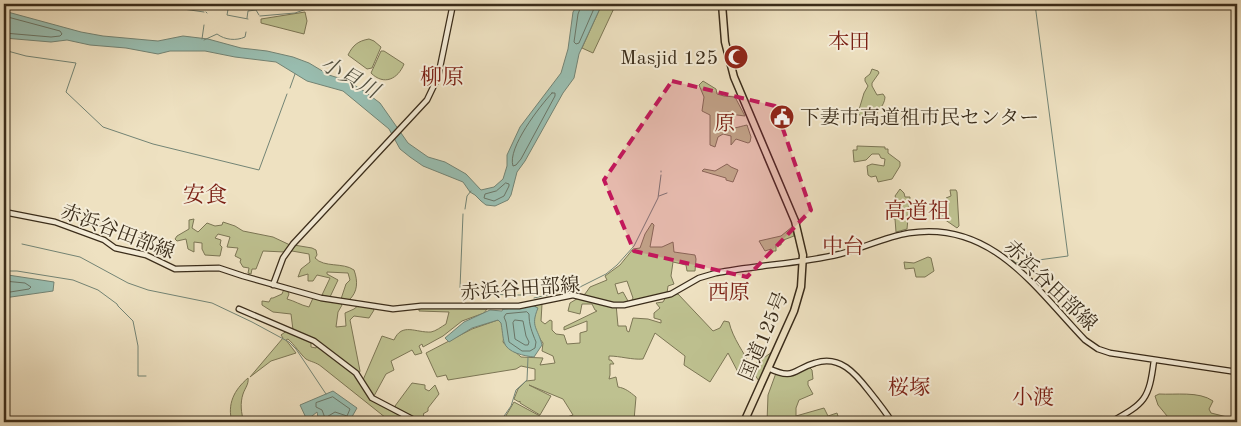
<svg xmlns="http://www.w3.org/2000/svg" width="1241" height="426" font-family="'Old Standard TT','Noto Serif JP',serif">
<rect width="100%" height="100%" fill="#eee1c1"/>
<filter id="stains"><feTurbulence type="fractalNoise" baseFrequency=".004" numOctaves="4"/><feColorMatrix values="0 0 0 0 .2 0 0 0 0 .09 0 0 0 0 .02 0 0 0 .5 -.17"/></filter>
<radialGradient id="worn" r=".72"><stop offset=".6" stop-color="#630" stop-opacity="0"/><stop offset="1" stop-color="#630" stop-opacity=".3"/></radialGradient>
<path fill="#bec190" stroke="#7c7655" d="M602,4H616L593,53L582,48Z
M305,12L307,21L304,34L261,23V19Z
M369,39L374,41L381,47L372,68L367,69L348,55C353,45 358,41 369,39Z
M381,51H384L404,64C398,79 384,86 371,73Z
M872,69L878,71L879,73L872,83V86L877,95L883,94L885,97C885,106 874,115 870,124L867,123L858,113L864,93L868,86L865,81V78L870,74Z
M703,81L716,89L717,94L724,96L735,97L745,116L737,115L728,112L724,114L721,125C731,131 737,127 747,125L751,137L750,142L748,143L736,139L731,145V136L723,134L718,137L715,147L710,145V115L702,111L704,97L699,85Z
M857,146L885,147V149H888V153L900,162V166L892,179L878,182L876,176L871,177L868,175L867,166L872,164L884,166L885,159L881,158L879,154H872L866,160L854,162L853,150H857Z
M727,164L731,167L738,170L733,182L726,180V178L702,171L704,169L715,171Z
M900,189L904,193L905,197H910L907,229L896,232L895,219L891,218L889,209L890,206L894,207L900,206L895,196Z
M950,190H956L957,192L959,226L957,228L941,217L946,198L951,196Z
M194,219L192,228L198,232L207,223L215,226L222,225L223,222L235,226L243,231L273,237L290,245L285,252L263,251L256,269H252L251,274L248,273L249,268L243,267L240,262L241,259L235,256L238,248L227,247L230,237L218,234L215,238L221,240L220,245L222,247L220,256L205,255L202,249V243L194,242V252L188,249L186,239L177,241L175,239L177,236L189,229V220Z
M652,223L654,225L650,247H662L673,242L674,252L695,255L696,259L695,271H687L686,265L673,262L671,276L674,284L668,286L667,293L631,302L633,298L627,281L615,284L618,294L623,292L628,301L625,304H616L618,326H626L627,331L629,332L633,318L648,319L661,323V320L654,318V313L660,308L656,303L663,302L666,297L678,294L713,331L720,328L724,321L729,322C733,339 744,352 751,367L772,352L759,381L750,368L739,374L728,353L710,382L684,365L685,356L655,333L643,359C632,360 620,356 609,356V360H611L614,364H610V375L609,379L616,377L618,387C625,388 630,392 636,397L634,420L630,422H565L564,418L573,415L563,399L529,385L551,396L540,415L520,403V401L519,402L514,399L518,389L526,381L535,380V369L521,366L516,369L448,380L446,375L437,377L426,353L472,329L498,320L502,322L504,336L503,342C508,349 515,351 521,357L543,358L540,365L555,363L553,356L542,351L543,343C534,331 531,322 537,308L534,305L542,304L541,321L545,324L550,320L552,321V330L556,334L564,335L567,344L580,343V333L587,331V321L564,330V327L597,311L595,310L592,304H582L580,314L568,311L570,303L585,294L590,287L607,280L605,276L620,265L633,249L640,248L645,234Z
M792,227L794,236L781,241V245H776V251H772L771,249L765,251L759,241L781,236Z
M294,245L312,248L316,250L317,255L315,258C324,268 343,262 354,270C358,281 358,292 349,300L341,299L346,284L350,280L348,273L327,272V274L338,280L330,297L322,295L330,278L317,275L313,281H308V274L298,277L301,269L310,262L309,254L292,251L289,253Z
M928,257L931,258L934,271L925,277H916L914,268L905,269L904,262L914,263Z
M284,289L287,290L289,294L287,299C295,301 300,305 309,307L313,298L340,303L342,305L338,312L336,327L346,326L345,313L354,309L359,305L373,308L374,310L369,318L354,316L350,320L360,371L359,374L293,330L291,314L273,312L262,305V301L269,302L271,298H273L282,294Z
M419,308L487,309L484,313L462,321L443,336L423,347L422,344L419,346L422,353L415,355L412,350L391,361L394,370L386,374L374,396L363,380L382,336L394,340C402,322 416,333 431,332C436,331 441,327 446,324L449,312L419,311Z
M288,330L311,342V347L316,348L317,345L354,373L373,401L402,414L414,422H391L322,367C316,362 311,362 306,359C301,355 294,344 288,339L286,340L296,353L271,361L250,377L283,338L281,335Z
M809,367L812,370L813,379L808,381V385L813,394L799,400L796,408V416L824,408L828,416L837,413L840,422H767L768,395L776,373L790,375Z
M248,378C249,384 245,388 243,394C240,403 241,413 244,422H232C227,404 234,390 248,378Z
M412,383L425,385V389L429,391L435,385L439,394L428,408V411L423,414L424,415L420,420L396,408L395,406Z
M1159,394C1175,395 1199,391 1213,401L1209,409L1211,413L1231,418L1237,422H1172L1158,405L1155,396Z
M514,402L540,416L536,422H510L504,419Z"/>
<path fill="#99beb1" stroke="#738475" d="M578,4H602L579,54L574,78L563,93L525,161L517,172L511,195L508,200L495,206L486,205L481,201L475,195L470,192L463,182L423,166L410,157L400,149L389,129L343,91L307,81L276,62L235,57L205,51H170L158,54L126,48L90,45L67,40L51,42L4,38V11L81,32L103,36L158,41L183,36L208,39L241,48L267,51L293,57L309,63L329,75L345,80L364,91L380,103L408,143L428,157L445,162L466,174L481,190L494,187L503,179L507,166V155L520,127L561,73L568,49L573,12Z
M8,275L54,282L53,291L4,298V276Z
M534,306L538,308C530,327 538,328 542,345L534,357C525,356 507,353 504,342C503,339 502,328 501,323L498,320L472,328L449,342L445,338L464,322L490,310L502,311L503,309Z
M333,391L357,408L349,422H343L336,417L328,422H319L317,412L307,420L300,405Z"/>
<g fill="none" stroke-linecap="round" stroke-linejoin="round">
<path stroke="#6a7566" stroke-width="1" d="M582,4L578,14L574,42L576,44L579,43L596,4
M4,16L60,31L62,34L60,36L51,37L4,33
M552,93H555V96L521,159L516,165L513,166C507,148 540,106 552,93Z
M506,183L509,184V186L504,196L494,201L484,198L485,194L496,191Z
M4,281L25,283L31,287L29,289L4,293
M527,312L529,314C529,325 532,332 536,342L535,348L530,351H522L509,342L506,322L504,317L506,314Z
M515,320L523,321L526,336L529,342L528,345H525L515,339L513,323Z
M333,397L350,409L347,416L335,412L325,418L322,410L316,407V403Z"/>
<path stroke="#738475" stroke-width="1" d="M184,4L183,9L204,12
M229,4L227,15L248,19
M206,12L207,13
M260,16L295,13L321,4
M247,18L248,11L256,10L259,15
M202,39L204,25
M204,40L217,34C225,40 236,41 245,37L246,32
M4,50L26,56L76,63L66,92L103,127L153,144L259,170L287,94
M290,88L295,74
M661,171V172
M659,196L667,193
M465,209L467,196L471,191
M463,214L460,288L485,294L513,295
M22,244L80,257L128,283L148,290L212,303L252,322L289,342L296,349L326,394
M1010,258L1016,263L1068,256L1035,4
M4,271H17L73,280L98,290L117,304L118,306L133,321L138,346V376H146
M516,295H533
M534,298L578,288L606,274L617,265L634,246L658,198L661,175
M500,422L511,406L516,390L527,380L528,357"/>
<defs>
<path id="secondary" d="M4,212L55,222L104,240L115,248L146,255L175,269L219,268L243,276L321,298L393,309L421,306H519L573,295L613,305H624L671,294L699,278L716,273C756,265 799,264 840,254C863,248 885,237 909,233C992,220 1035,288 1085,340L1098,349L1110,353L1237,372
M273,285L283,258L293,244L427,100L438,77L453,4
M239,309L314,341L356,373L372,398L418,422
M768,368C795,381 793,369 815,363C840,355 855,373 869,391C877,401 885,411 892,422
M1111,422C1145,403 1149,400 1154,360"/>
<path id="highway" d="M722,4L725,42L734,77L795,221L803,255L801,287L794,311L744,422"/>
</defs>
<use href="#secondary" stroke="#3a2c1a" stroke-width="7"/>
<use href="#highway" stroke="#3a2c1a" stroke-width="9"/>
<use href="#secondary" stroke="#f4ecd7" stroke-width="4.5"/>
<use href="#highway" stroke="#eee1c1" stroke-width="6"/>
</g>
<path fill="#c2185b" fill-opacity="0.2" stroke="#c2185b" stroke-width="4" stroke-dasharray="10 6" stroke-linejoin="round" d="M672,81L775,106L811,210L747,277L634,251L604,180Z"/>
<defs>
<symbol id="mosque-disc" viewBox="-11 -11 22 22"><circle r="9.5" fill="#8f2418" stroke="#f4ecd7"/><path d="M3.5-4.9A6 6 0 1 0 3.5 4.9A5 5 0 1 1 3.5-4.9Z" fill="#fff"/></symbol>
<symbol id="civic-disc" viewBox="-11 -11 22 22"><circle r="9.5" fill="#8f2418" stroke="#f4ecd7"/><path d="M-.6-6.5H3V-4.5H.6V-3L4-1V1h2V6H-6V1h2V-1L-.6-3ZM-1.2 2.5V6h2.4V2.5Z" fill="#fff"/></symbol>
</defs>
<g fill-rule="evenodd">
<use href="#mosque-disc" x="722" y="43" width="28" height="28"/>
<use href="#civic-disc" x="768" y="103" width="28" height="28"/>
</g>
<g text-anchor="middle" stroke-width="4" stroke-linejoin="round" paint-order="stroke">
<g font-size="20" fill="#3a2c1a" stroke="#f4ecd7" text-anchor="end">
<text x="718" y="64">Masjid 125</text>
<text x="800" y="124" text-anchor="start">下妻市高道祖市民センター</text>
</g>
<g font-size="20" fill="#3a2c1a" stroke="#f4ecd7">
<text transform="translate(118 231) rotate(21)" y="7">赤浜谷田部線</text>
<text transform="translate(1051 285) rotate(44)" y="7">赤浜谷田部線</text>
<text transform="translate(520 288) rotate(-4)" y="7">赤浜谷田部線</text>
<text transform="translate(763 336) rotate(-67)" y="7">国道125号</text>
</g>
<g font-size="21" fill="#7a1f14" stroke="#f4ecd7">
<text x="849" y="48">本田</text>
<text x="725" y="130">原</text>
<text x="843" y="253">中台</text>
<text x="729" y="299">西原</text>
<text x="909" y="394">桜塚</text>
<text x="1033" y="404">小渡</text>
</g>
<g font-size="21" font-style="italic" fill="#525040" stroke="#f4ecd7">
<text transform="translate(350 77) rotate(29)" y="7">小貝川</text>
</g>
<g font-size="22" fill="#7a1f14" stroke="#f4ecd7">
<text x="442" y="84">柳原</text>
<text x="205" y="202">安食</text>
<text x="917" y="218">高道祖</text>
</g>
</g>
<rect width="1241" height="426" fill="none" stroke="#eee1c1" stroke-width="20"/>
<rect x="5" y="5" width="1231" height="416" fill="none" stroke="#3a2c1a" stroke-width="2.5"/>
<rect x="10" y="10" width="1221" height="406" fill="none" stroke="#3a2c1a"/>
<rect width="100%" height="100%" filter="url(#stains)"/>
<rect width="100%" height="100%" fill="url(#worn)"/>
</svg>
